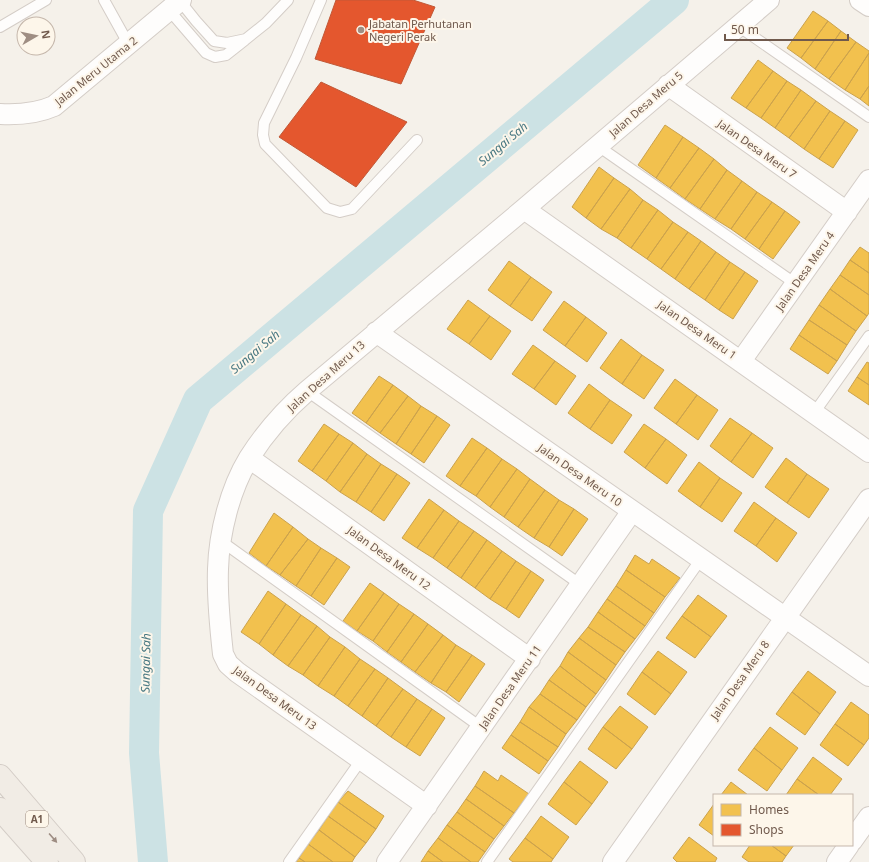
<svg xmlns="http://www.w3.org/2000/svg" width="869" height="862" font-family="'Noto Sans',sans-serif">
<rect width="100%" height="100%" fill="#f5f1ea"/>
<path fill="#f2c14e" stroke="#cba24d" d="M813,11L828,21L801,58L787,48Z
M828,21L841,31L815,69L801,58Z
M841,31L856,42L829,79L815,69Z
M856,42L869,51V53L845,90L829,79Z
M869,53V86L860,99L845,90Z
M758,60L773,71L746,108L731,98Z
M773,71L787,81L761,118L746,108Z
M787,81L801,90L775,128L761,118Z
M869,86V106L860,99Z
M801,90L816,101L789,138L775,128Z
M816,101L830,111L804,149L789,138Z
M830,111L845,121L819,159L804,149Z
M845,121L858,130L833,168L819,159Z
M665,125L683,137L656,178L638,165Z
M683,137L699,148L670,188L656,178Z
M699,148L714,159L685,199L670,188Z
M714,159L727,170L700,209L685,199Z
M599,167L614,178L586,218L572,207Z
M727,170L742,181L715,219L700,209Z
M614,178L630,189L601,229L586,218Z
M742,181L757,192L731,229L715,219Z
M630,189L643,200L617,238L601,229Z
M757,192L772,202L745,239L731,229Z
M643,200L658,210L631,248L617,238Z
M772,202L785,211L759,249L745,239Z
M658,210L673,222L647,259L631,248Z
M785,211L800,222L773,259L759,249Z
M673,222L688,232L661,269L647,259Z
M688,232L701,241L675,279L661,269Z
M701,241L716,252L689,289L675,279Z
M860,247L869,253V273L850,260Z
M716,252L730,262L705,300L689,289Z
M850,260L869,273V295L840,275Z
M509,261L531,277L510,306L488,290Z
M730,262L745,272L719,310L705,300Z
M745,272L758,281L733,319L719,310Z
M840,275L869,295V313L867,316L830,289Z
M531,277L552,292L532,321L510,306Z
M830,289L867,316L856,331L819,305Z
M468,300L490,316L469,344L447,329Z
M564,301L586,317L565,346L543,330Z
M819,305L856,331L847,345L809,320Z
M490,316L511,331L491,360L469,344Z
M586,317L607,333L587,362L565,346Z
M809,320L847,345L837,361L799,335Z
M799,335L837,361L828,374L790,349Z
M621,339L642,355L622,384L600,368Z
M533,345L555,361L534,389L512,374Z
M642,355L664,370L644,399L622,384Z
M555,361L576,376L556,405L534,389Z
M867,362L869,363V385L857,377Z
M379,376L393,385L366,423L352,413Z
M857,377L869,385V405L848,391Z
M675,379L697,395L676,424L654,408Z
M589,384L610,400L590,429L568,413Z
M393,385L408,396L380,433L366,423Z
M697,395L718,410L698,440L676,424Z
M408,396L421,406L396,444L380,433Z
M610,400L632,415L612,444L590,429Z
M421,406L437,416L411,454L396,444Z
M437,416L450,425L424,463L411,454Z
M730,418L752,433L731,462L710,446Z
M324,424L339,434L312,471L298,461Z
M644,424L666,439L645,468L624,452Z
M752,433L773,448L753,478L731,462Z
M339,434L353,443L326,481L312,471Z
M472,438L487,448L460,486L446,476Z
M666,439L687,455L667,484L645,468Z
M353,443L367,454L340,492L326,481Z
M487,448L502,459L476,496L460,486Z
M367,454L381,464L356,502L340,492Z
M786,458L807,474L787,503L765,487Z
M502,459L517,469L490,507L476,496Z
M699,462L720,478L700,507L678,491Z
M381,464L397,474L371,512L356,502Z
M517,469L530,479L504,517L490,507Z
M397,474L410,483L384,521L371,512Z
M807,474L829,489L809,518L787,503Z
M720,478L742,493L722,522L700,507Z
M530,479L545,490L518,527L504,517Z
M545,490L559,500L534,538L518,527Z
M429,499L444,510L417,548L402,538Z
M559,500L574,509L549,547L534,538Z
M754,502L776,518L756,546L734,531Z
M574,509L588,519L562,556L549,547Z
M444,510L459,521L433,558L417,548Z
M274,513L293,527L266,566L249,553Z
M776,518L797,533L777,562L756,546Z
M459,521L474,531L447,568L433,558Z
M293,527L308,539L280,575L266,566Z
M474,531L487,540L461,578L447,568Z
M308,539L321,548L296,586L280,575Z
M487,540L502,551L475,588L461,578Z
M321,548L337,558L311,596L296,586Z
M502,551L516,561L490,599L475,588Z
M635,555L649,564L652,559L680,578L665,597L626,570Z
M337,558L350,567L324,605L311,596Z
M516,561L531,571L506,609L490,599Z
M626,570L665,597L654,613L616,586Z
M531,571L544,580L519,618L506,609Z
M370,583L384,593L357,631L343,621Z
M616,586L654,613L645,626L607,599Z
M268,591L286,604L259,644L241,632Z
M384,593L399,604L373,641L357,631Z
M698,595L727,616L711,637L682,616Z
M607,599L645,626L635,639L598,612Z
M286,604L301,615L273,655L259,644Z
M399,604L414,614L387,652L373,641Z
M598,612L635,639L625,652L588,627Z
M414,614L428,624L401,662L387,652Z
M301,615L317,626L288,666L273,655Z
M682,616L711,637L695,658L666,638Z
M428,624L443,635L415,672L401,662Z
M317,626L330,637L303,675L288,666Z
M588,627L625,652L616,665L579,638Z
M443,635L456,645L431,683L415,672Z
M330,637L345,647L318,686L303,675Z
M579,638L616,665L606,680L568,652Z
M456,645L472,655L446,692L431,683Z
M345,647L360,659L334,696L318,686Z
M658,651L687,672L671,694L642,672Z
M568,652L606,680L596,694L560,666Z
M472,655L485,664L459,702L446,692Z
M360,659L375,669L348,706L334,696Z
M560,666L596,694L586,707L549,680Z
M375,669L388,678L362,716L348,706Z
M808,671L836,692L820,714L792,692Z
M642,672L671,694L655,715L627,694Z
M388,678L403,689L376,726L362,716Z
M549,680L586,707L577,720L540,694Z
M403,689L417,699L391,737L376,726Z
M792,692L820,714L805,735L776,714Z
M540,694L577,720L566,734L529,707Z
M417,699L432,709L406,747L391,737Z
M851,702L869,715V738L864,745L835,724Z
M620,706L648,727L632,749L603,727Z
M529,707L566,734L558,747L520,722Z
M432,709L445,718L420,756L406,747Z
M520,722L558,747L548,761L511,735Z
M835,724L864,745L848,766L820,745Z
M603,727L632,749L616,769L588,749Z
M770,727L798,748L782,770L754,748Z
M511,735L548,761L539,774L502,748Z
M754,748L782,770L767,791L738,770Z
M813,757L842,779L830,795H819L797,779Z
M580,761L608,782L592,804L564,782Z
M484,771L498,781L501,775L529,794L514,813L475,786Z
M797,779L819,795H786Z
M564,782L592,804L576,825L548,804Z
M731,782L748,795H721Z
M475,786L514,813L504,826L466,799Z
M348,791L384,816L376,829L338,802Z
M466,799L504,826L494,839L457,812Z
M338,802L376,829L366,843L328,816Z
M714,804V836L699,825Z
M457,812L494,839L485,852L447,825Z
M328,816L366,843L355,857L319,830Z
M541,816L569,837L553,859L525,838Z
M447,825L485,852L478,862H471L438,838Z
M319,830L355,857L352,862H333L308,844Z
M689,837L717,858L715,862H677L673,858Z
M438,838L471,862H443L428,851Z
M525,838L553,859L551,862H513L509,859Z
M308,844L333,862H305L299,858Z
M750,845H771L786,856L782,862H749L742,857Z
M771,845H794L786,856Z
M428,851L443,862H421Z
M299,858L305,862H296Z"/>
<path fill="#e4572e" stroke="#c15837" d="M336,0H413L435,7L401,84L315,59Z
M321,82L407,122L356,187L279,137Z"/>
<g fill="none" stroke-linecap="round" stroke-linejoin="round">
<path stroke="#cce2e4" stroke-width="30" d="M153,862L144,753L148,511L198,400L674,0"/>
<defs>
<path id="service" d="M104,0L129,45
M321,0L296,58L264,123L263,135L265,144L327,208L340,212L352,209L417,140
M180,1L196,21L214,41L227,43L246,39L266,23L288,0
M169,10L206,53L215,57L226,55L245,40
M738,26L869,117
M0,27L46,0
M598,146L796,284
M307,391L581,585
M814,413L869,336
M221,541L482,728
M289,862L361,760
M487,862L701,559"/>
<path id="minor" d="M860,0L869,6
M668,85L847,212
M0,114C19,115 36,114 54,106L181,0
M524,209L869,452
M376,332L869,676
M741,361L869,180
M249,458L530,659
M427,806L237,672L228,664L223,654C220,627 217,595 218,569C219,533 230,489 249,458C265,433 285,410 307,391L524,209L769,0
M852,841L869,817
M387,862L632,511
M613,862L869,499
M837,862L849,845"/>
<path id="primary" d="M0,776L74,862
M0,809L47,862"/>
</defs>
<use href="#service" stroke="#d4cdc7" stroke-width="12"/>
<use href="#minor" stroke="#d4cdc7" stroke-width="22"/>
<use href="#primary" stroke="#d3ccc6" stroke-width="24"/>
<use href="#service" stroke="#fefdfc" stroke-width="10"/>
<use href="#minor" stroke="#fefdfc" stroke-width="20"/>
<use href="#primary" stroke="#f1ece5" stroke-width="22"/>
</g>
<defs><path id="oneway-solid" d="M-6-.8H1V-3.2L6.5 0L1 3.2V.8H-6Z"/></defs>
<use fill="#9d8c82" href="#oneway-solid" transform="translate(53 838) rotate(49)"/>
<circle fill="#9f8e83" stroke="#fdf6ea" stroke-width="1.5" cx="361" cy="30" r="4"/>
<g text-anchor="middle" stroke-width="4" stroke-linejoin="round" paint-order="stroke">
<rect fill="#fdf6ea" stroke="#9a887b" stroke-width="1" x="26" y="811" width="22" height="16" rx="3"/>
<g font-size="10" font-weight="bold" fill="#70594c">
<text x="37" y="823">A1</text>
</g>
<g font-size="11" fill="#70594c" stroke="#fdf6ea" text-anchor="start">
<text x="369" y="28">Jabatan Perhutanan<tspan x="369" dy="13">Negeri Perak</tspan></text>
</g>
<g font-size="11" fill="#70594c" stroke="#fdf6ea">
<text transform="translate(96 71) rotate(-39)" y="4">Jalan Meru Utama 2</text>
<text transform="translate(646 104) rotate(-41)" y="4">Jalan Desa Meru 5</text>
<text transform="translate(757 149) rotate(35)" y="4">Jalan Desa Meru 7</text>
<text transform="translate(805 271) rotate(-55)" y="4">Jalan Desa Meru 4</text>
<text transform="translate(697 330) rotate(35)" y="4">Jalan Desa Meru 1</text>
<text transform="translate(326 376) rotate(-42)" y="4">Jalan Desa Meru 13</text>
<text transform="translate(580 475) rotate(35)" y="4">Jalan Desa Meru 10</text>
<text transform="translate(389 558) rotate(36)" y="4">Jalan Desa Meru 12</text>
<text transform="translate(740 680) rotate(-55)" y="4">Jalan Desa Meru 8</text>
<text transform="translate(510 687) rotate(-55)" y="4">Jalan Desa Meru 11</text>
<text transform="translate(275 698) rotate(36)" y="4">Jalan Desa Meru 13</text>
</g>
<g font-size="12" font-style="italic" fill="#487882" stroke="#fdf6ea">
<text transform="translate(503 144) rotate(-40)" y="4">Sungai Sah</text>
<text transform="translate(255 352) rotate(-40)" y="4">Sungai Sah</text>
<text transform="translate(146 663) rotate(-89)" y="4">Sungai Sah</text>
</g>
</g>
<rect x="713" y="794" width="140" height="52" fill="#fdf6ea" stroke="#c5b7ab"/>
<rect x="721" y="804" width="20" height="12" fill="#f2c14e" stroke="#c5b7ab"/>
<text x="749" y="814" font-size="12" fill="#70594c">Homes</text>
<rect x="721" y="824" width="20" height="12" fill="#e4572e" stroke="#c5b7ab"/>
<text x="749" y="834" font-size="12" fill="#70594c">Shops</text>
<g transform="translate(36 36) rotate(81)"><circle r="19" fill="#fdf6ea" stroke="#c5b7ab"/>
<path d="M0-3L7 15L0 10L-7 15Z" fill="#9f8e83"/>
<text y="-6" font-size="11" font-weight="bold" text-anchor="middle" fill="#70594c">N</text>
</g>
<path d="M725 34v6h123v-6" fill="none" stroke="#70594c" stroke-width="2"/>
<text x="731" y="34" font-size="12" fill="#70594c" stroke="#fdf6ea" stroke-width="3" paint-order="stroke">50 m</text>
</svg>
